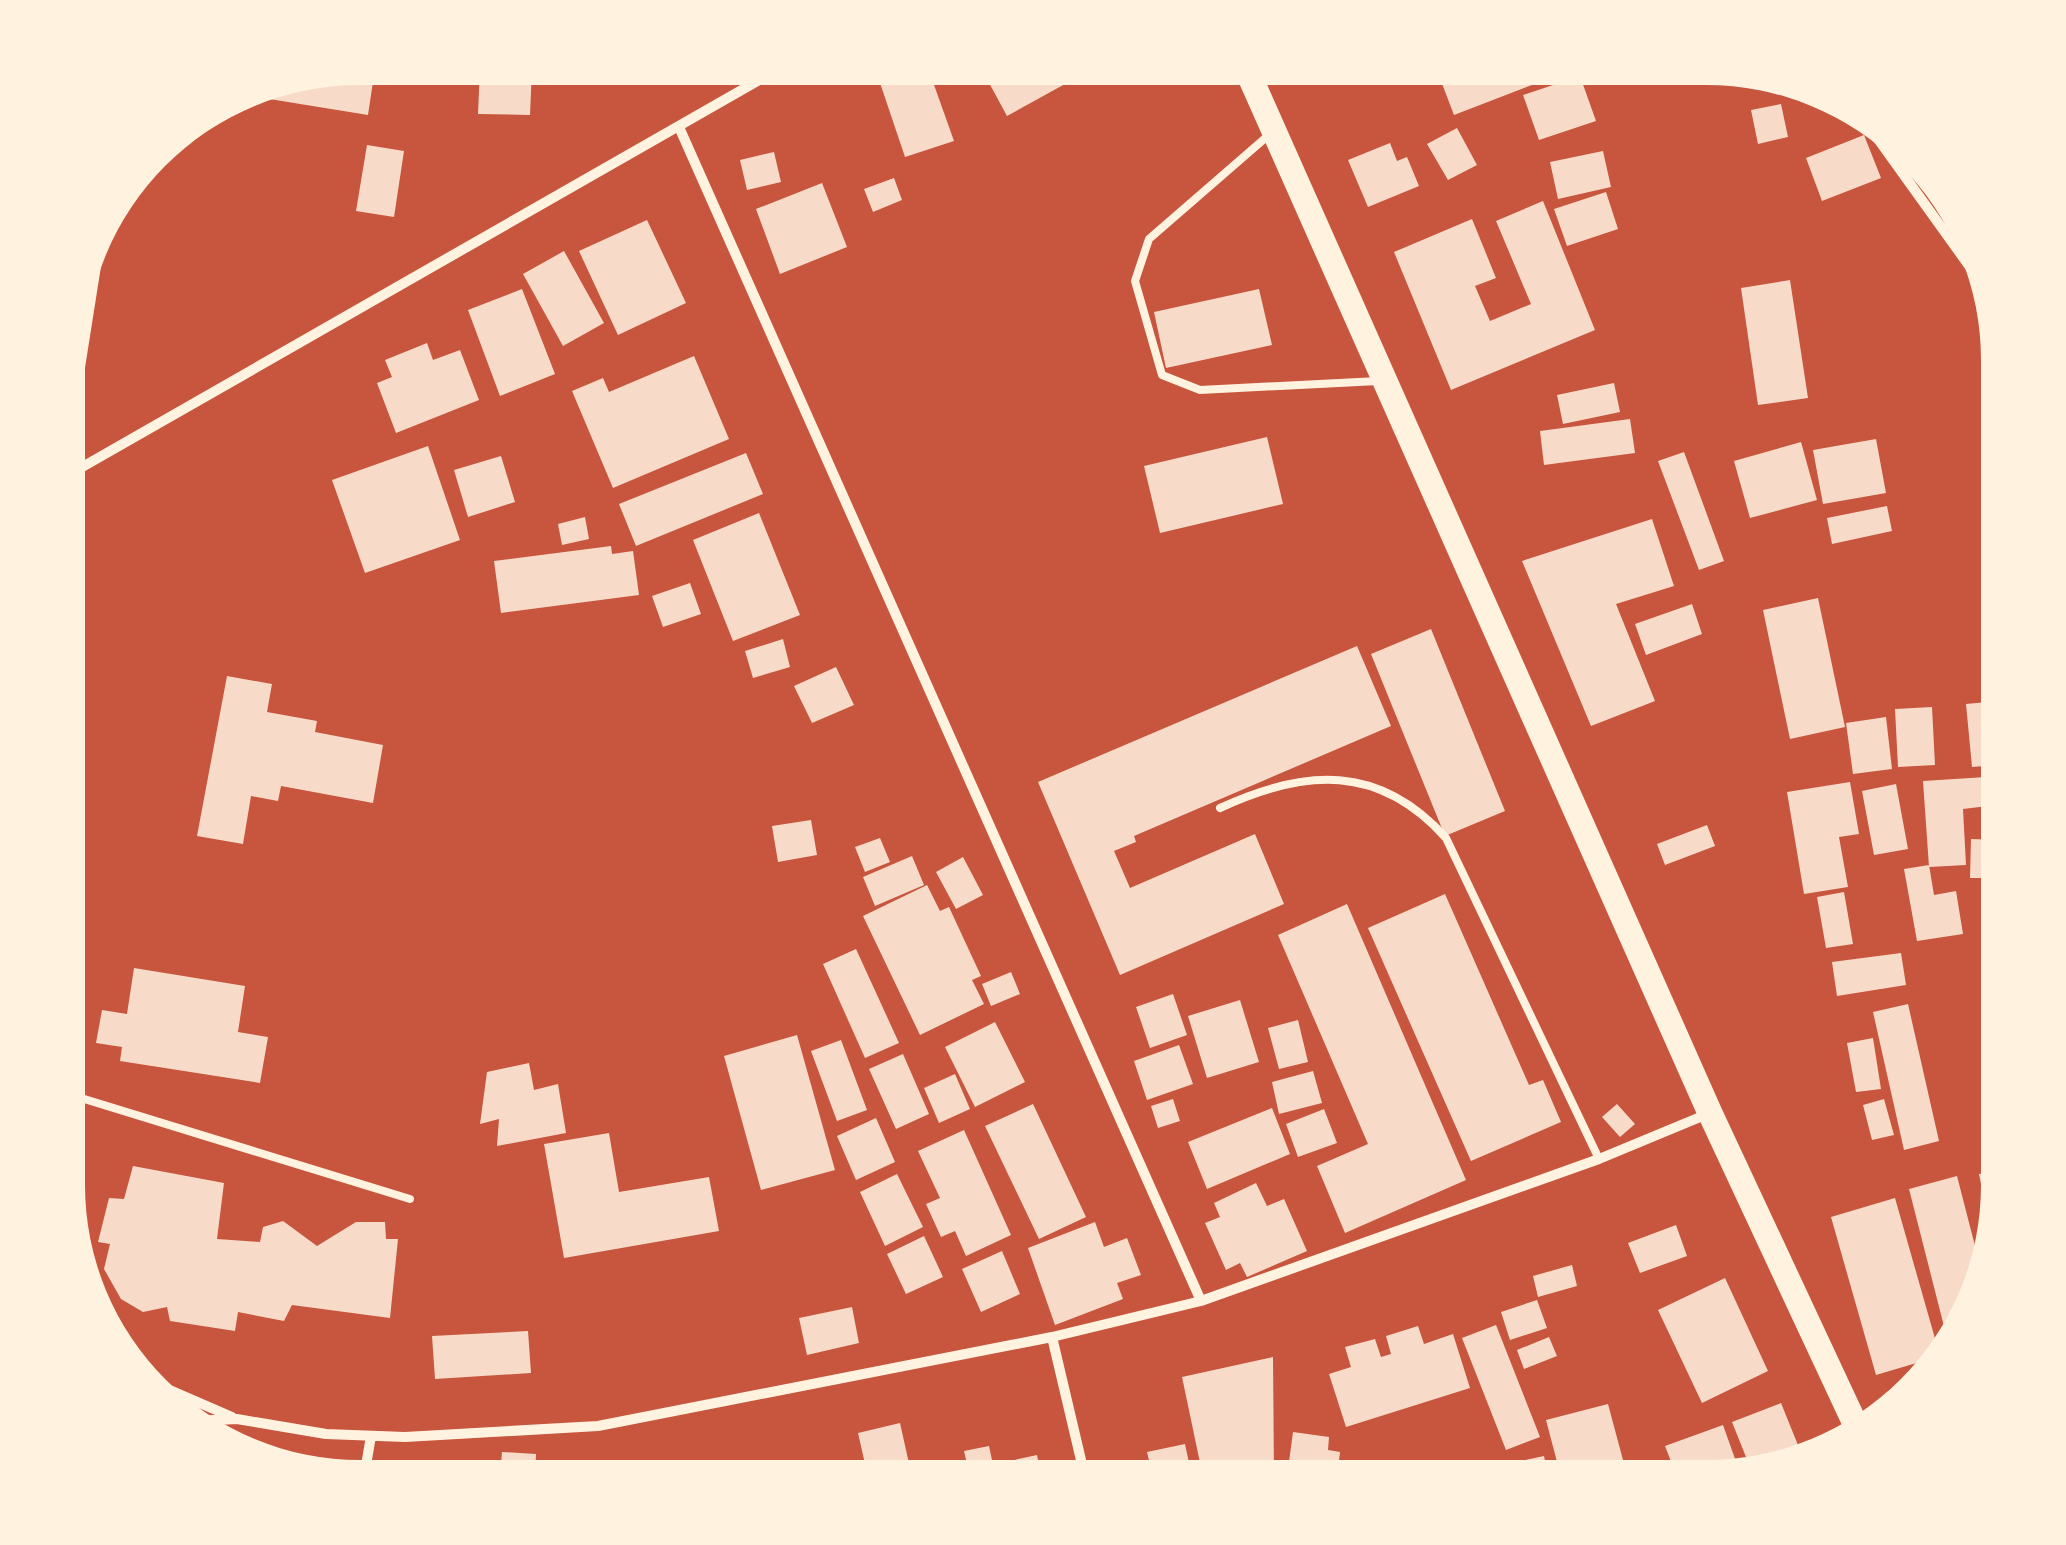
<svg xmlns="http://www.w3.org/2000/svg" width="2066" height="1545" font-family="Signika,sans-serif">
<rect width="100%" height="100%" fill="#c8553d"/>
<path fill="#f7dbc8" d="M360,68H375L368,115L245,95L265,83Z
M480,68H532L530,115L478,114Z
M875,68H928L954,141L905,157Z
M981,68H1094L1007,116Z
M1436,68H1561L1563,73L1454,115Z
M1580,76L1596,121L1539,140L1523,95Z
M1781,104L1788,137L1758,144L1751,110Z
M1457,128L1477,165L1448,180L1427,144Z
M1864,135L1881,178L1822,201L1806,158Z
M1390,143L1397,161L1407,157L1419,186L1368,207L1348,160Z
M367,145L404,151L394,217L356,211Z
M1603,151L1611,187L1558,199L1550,162Z
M774,152L781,182L747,190L740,160Z
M894,178L902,200L873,212L864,189Z
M822,183L847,247L780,274L756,209Z
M1606,192L1618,229L1567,246L1554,209Z
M1543,201L1595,330L1451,390L1394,252L1472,219L1496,278L1475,286L1490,321L1531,304L1496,221Z
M647,220L686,303L618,335L579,251Z
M564,251L604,323L563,346L523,274Z
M1790,280L1808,398L1758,405L1741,288Z
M522,289L555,374L500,396L468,310Z
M1259,289L1272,345L1166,368L1154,312Z
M427,343L433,360L460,350L479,400L396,433L377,383L392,377L385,360Z
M694,356L729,439L613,488L572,391L603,378L609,392Z
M1614,383L1620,412L1563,424L1557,395Z
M1630,419L1635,453L1544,465L1540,431Z
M1267,437L1283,504L1160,533L1144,466Z
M1876,439L1886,493L1823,504L1813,450Z
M1801,442L1817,500L1750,518L1734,461Z
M428,446L460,540L365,573L332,480Z
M1684,452L1724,561L1699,570L1658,461Z
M746,453L763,494L636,546L619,504Z
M501,456L515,502L468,517L454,470Z
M1887,506L1892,531L1832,544L1827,518Z
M759,513L800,615L733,641L693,540Z
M585,517L589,539L562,545L558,524Z
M1652,519L1674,586L1616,604L1655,701L1591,726L1522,561Z
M611,546L612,554L633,551L639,595L501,613L494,561Z
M690,583L701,614L663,627L652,596Z
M1818,598L1845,727L1790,739L1763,610Z
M1692,604L1702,634L1646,655L1635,624Z
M1431,629L1505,811L1445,836L1371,654Z
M783,639L790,667L753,678L745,651Z
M1357,646L1391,726L1134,836L1136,842L1114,851L1130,888L1255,834L1284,904L1120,975L1038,782Z
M836,667L854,705L812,723L794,686Z
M227,676L272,684L267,712L317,721L315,732L383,745L373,803L281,786L278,801L251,796L243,844L197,836Z
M1998,701V765L1972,767L1966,704Z
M1932,707L1935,765L1898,767L1895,709Z
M1886,717L1892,769L1853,774L1846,723Z
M1986,777L1988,806L1963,809L1966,865L1929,867L1923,781Z
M1850,782L1859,834L1839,837L1848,887L1804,894L1787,792Z
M1896,784L1908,849L1874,855L1862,791Z
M811,820L817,855L778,862L772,826Z
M1707,825L1715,846L1665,865L1657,844Z
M880,838L890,862L865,872L855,847Z
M1971,839L1998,840V878H1970Z
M912,856L924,885L875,906L863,877Z
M963,857L983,895L956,909L936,872Z
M1929,865L1934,895L1956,891L1963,934L1917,941L1904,869Z
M927,885L940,911L949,907L981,976L972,980L984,1004L920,1035L863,916Z
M1844,892L1853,944L1826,948L1817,897Z
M1445,894L1529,1085L1543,1080L1561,1122L1471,1161L1368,928Z
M1347,904L1466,1180L1345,1233L1317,1166L1368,1144L1278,935Z
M856,949L899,1043L865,1058L823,964Z
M1901,953L1906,985L1837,996L1832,962Z
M1998,967V1007H1984L1983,968Z
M134,968L245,986L238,1032L268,1037L260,1083L120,1061L122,1047L96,1043L102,1010L127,1014Z
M1011,972L1020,994L991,1006L982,984Z
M1173,994L1187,1035L1150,1048L1136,1007Z
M1240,1000L1259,1062L1207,1078L1188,1016Z
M1908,1004L1939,1141L1904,1150L1873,1012Z
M1298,1020L1308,1062L1279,1069L1268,1028Z
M995,1022L1025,1082L975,1107L945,1047Z
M1998,1023V1101H1996L1981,1027Z
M797,1035L835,1170L761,1190L724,1056Z
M1873,1038L1881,1089L1856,1092L1847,1043Z
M841,1040L867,1110L837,1121L811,1051Z
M1179,1045L1193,1084L1147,1100L1134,1061Z
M903,1054L929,1114L896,1129L869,1069Z
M529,1063L534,1090L558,1084L566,1133L497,1146L499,1119L480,1124L487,1072Z
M1313,1071L1322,1103L1279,1114L1272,1082Z
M955,1074L970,1109L939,1123L924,1088Z
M1173,1099L1180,1121L1158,1128L1151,1106Z
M1884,1099L1894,1135L1872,1140L1863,1105Z
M1033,1104L1086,1217L1039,1239L985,1126Z
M1617,1104L1635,1124L1620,1137L1602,1117Z
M1272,1108L1290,1154L1207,1189L1188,1142Z
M1324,1109L1337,1143L1298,1157L1286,1124Z
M876,1118L895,1162L856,1180L837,1136Z
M964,1130L1011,1235L966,1256L955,1231L941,1237L926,1204L940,1198L918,1151Z
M609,1133L619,1192L709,1177L719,1231L564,1258L544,1144Z
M133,1166L224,1183L217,1239L260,1242L263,1227L283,1221L317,1246L356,1222H385L386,1239H398L390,1318L292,1305L284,1321L238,1312L235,1331L170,1321L167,1307L143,1312L121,1299L104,1269L110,1244L98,1242L109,1198L124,1199Z
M1998,1171L1997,1207L1986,1209L1979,1174Z
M897,1174L923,1227L885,1246L860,1192Z
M1957,1176L1982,1273L1976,1296L1948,1342L1909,1189Z
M1256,1183L1267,1206L1284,1199L1307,1251L1247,1277L1240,1263L1226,1270L1205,1223L1220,1217L1214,1203Z
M1895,1198L1940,1356L1876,1375L1831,1217Z
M1095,1222L1104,1247L1127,1238L1141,1275L1117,1283L1123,1299L1055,1325L1028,1248Z
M1676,1225L1687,1256L1640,1273L1628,1243Z
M924,1236L943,1277L906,1294L887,1254Z
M1002,1251L1020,1294L981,1312L962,1269Z
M1572,1265L1577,1286L1538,1297L1533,1276Z
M1725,1278L1768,1371L1702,1403L1658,1310Z
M1537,1300L1547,1328L1510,1340L1501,1312Z
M852,1307L859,1343L807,1355L799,1318Z
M1496,1325L1540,1437L1506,1450L1462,1338Z
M1418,1326L1424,1344L1453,1334L1470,1388L1346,1427L1329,1374L1351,1367L1345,1347L1375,1339L1381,1357L1391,1354L1386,1336Z
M528,1331L531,1373L435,1379L432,1336Z
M1549,1337L1557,1356L1524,1369L1517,1350Z
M1273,1357L1274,1477H1203L1182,1377Z
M1781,1403L1802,1455L1750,1467L1732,1422Z
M1608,1404L1623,1460L1561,1477L1546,1420Z
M900,1423L912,1477H868L858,1433Z
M1723,1425L1739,1470L1706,1478L1677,1477L1665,1446Z
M1293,1432L1329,1437L1328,1450L1340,1452L1337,1477H1287Z
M1185,1444L1192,1477H1153L1147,1452Z
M989,1446L995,1474L970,1477L964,1451Z
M502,1452L536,1454L535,1477H500Z
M1037,1455L1039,1465L1064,1460L1067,1477H1008L1005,1462Z
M1544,1456L1548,1477H1518L1515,1462Z
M1493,1464L1496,1477H1468L1466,1472Z"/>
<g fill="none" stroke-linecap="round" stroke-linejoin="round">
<path stroke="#fff3e0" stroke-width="8" d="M1270,134L1149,239L1135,281L1162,375L1200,390L1378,381
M1220,808C1304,769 1379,763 1446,838L1599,1159
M68,1094L410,1199"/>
<path stroke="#fff3e0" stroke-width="10" d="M1863,118L1980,281
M679,127L1201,1301
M70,431L102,228
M70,474L780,68
M1052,1337L1085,1477
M149,1381L232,1417
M193,1421L237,1419L326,1434L405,1437L598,1426L1052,1337L1201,1301L1599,1159L1710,1113
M364,1477L371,1436"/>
<path stroke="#fff3e0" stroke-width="25" d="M1246,68L1710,1113L1858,1430"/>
</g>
<path d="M0 0H2066V1545H0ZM360 85H1706A275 275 0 0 1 1981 360V1185A275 275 0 0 1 1706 1460H360A275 275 0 0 1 85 1185V360A275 275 0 0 1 360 85Z" fill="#fff3e0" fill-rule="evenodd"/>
</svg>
